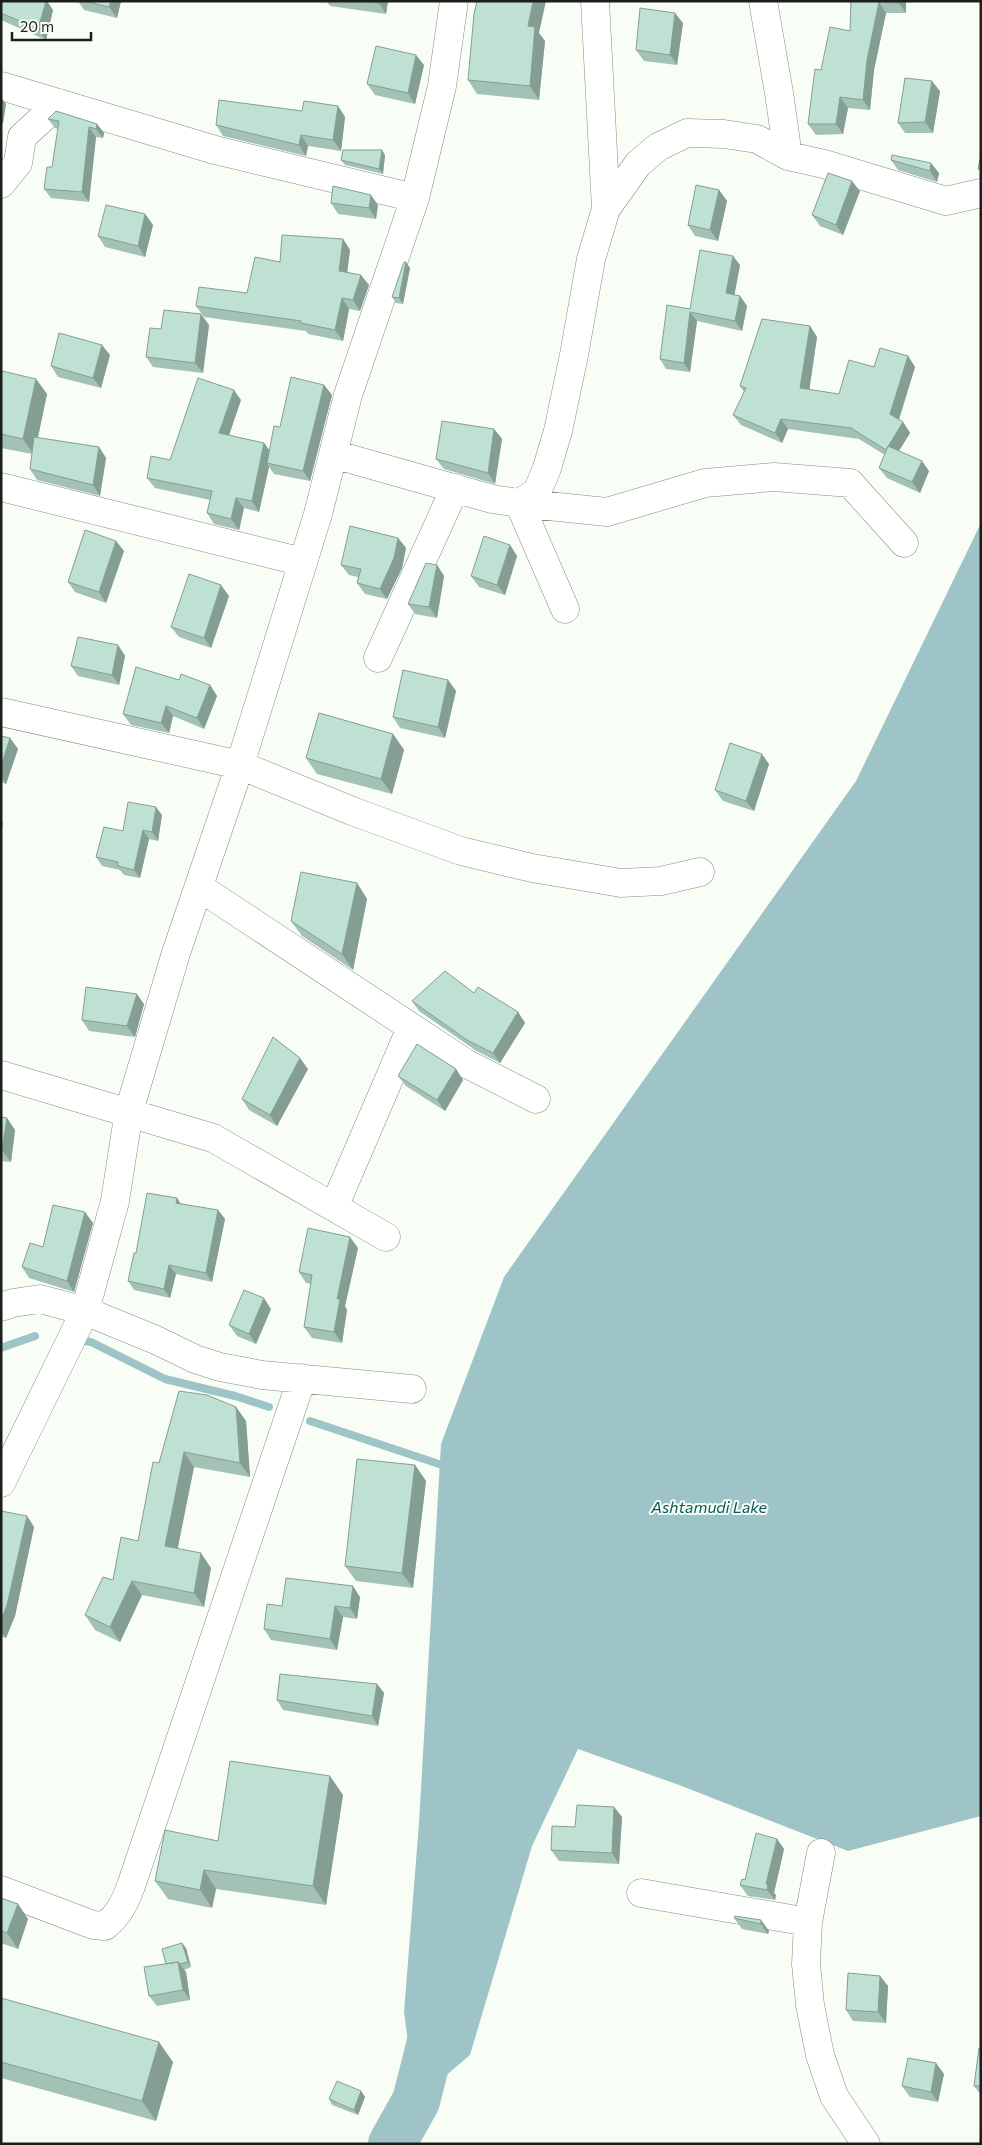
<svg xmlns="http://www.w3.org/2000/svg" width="982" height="2145" font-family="Commissioner,sans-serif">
<rect width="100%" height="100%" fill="#f8fef6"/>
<path fill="#9ec4c7" d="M981,523V1816L848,1851L679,1785L578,1749L532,1846L470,2055L416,2101L404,2012L419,1823L441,1444L504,1277L856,781Z"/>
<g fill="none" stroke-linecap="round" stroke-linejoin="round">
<path stroke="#9ec4c7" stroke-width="8" d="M76,1340L91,1342L165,1379L235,1396L269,1407
M1,1348L35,1336
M310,1421L448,1467"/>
<path stroke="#9ec4c7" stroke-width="48" d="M392,2144L416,2101L432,2038"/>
<defs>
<path id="minor" d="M595,1L606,209
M763,1L779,93L788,156
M1,86L215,150L415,198
M1,184L18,163L22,137L59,103
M333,454L492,499L519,503L537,492L547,468L558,431L574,355L591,259L606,209L638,164L658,147L687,133L724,134L757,139L788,156L824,164L946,201L981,193
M1,487L303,562
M565,609L519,503L607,512L705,483L774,477L850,483L904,543
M378,658L455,488
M1,712L240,765L352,811L461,851L532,868L621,883L661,881L700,872
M199,887L467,1064L536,1099
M1,1075L213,1138L386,1237
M334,1207L411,1028
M1,1307L13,1303L40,1299L85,1311L156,1340L195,1359L220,1367L262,1375L412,1389
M1,1483L85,1311L115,1201L129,1111L176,953L240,765L318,514L348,395L415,198L442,86L454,1
M821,1853L808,1922L806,1964L810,2005L820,2055L834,2096L866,2144
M1,1890L93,1925L105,1926C119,1915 125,1902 131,1886L302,1378
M641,1893L808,1922"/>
</defs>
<use href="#minor" stroke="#868b84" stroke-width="29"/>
<use href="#minor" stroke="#fff" stroke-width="28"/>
</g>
<path fill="#a3c2b5" d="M1,1L53,10L46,40L1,20Z
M78,1H121L117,18L84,10Z
M326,1H388L386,14L330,6Z
M851,1H906V13H886L874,70L870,110L848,108L843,134L816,135L808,124L821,70L850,31Z
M683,23L677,65L644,61L636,50Z
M539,33L545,41L539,100L477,94L468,80Z
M424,65L415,104L375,95L367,84Z
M940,91L933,133H905L898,123Z
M338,106L345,117L341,151L308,146L306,156L223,136L216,125Z
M48,119L97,124L104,133L103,138L96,137L89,202L51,198L44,189L52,167L58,129L55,128Z
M385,155L383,174L345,165L341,160Z
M891,160L939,173L937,182L898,170Z
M719,190L727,201L718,241L695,236L688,225Z
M860,191L843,235L820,226L812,215Z
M331,203L378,205L376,219L338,214Z
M145,214L153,225L145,257L105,247L98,236Z
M343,239L350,250L347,272L369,285L360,311L349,309L343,341L308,334L306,331L204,317L196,306L247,293L280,262Z
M406,262L410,268L403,304L396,303L392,297Z
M740,265L734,295L740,296L747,306L742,331L697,321L690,372L666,369L660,359L690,309Z
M209,325L203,373L153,367L146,357L161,329Z
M810,326L817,337L809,390L839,394L874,367L908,356L915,367L899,420L903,422L910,433L899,451L929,471L920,493L887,478L879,468L885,455L859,439L788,429L782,443L741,425L733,415L744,392L740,386Z
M110,355L101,388L58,377L51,366Z
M1,376L36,379L47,394L38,438L99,447L106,458L100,496L37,480L30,469L32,454L1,448Z
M324,385L332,395L310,481L274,474L269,467L259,512L244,508L239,530L214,524L207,513L210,500L155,488L147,478L170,460L241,400L229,435L264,443L269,450L280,427Z
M494,429L502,439L495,484L444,469L436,459Z
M398,538L406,548L402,568L387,599L365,594L357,583L358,577L349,575L341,565Z
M116,541L124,551L106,603L75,592L68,582Z
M510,545L517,556L505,595L479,587L471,576Z
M437,565L444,576L437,618L415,614L408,604Z
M229,596L211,648L179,637L171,627Z
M118,645L125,656L119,685L78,676L71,666Z
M179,680L210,685L217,696L204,729L173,716L169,733L131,725L123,714Z
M448,680L456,691L445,738L400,728L393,717Z
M393,734L404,750L392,794L317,774L306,758Z
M1,736L10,738L18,749L6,784L1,782Z
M769,764L754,811L723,801L715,790Z
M162,815L158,841L149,839L140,878L124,875L120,870L102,866L96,857L123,831Z
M357,883L367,899L353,970L302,936L291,921Z
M474,993L518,1012L525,1023L500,1063L475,1050L419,1011L412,1001Z
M144,1004L135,1037L89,1031L82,1020Z
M308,1069L277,1126L249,1110L242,1099Z
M456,1069L463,1080L445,1111L406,1086L398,1076Z
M1,1117L7,1118L15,1130L11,1162L1,1161Z
M177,1198L180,1204L218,1210L225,1219L212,1282L176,1274L170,1298L134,1290L128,1281L136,1253Z
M93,1223L74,1292L29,1278L22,1267Z
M358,1248L345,1306L347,1310L342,1343L312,1338L304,1327L311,1284L306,1283L299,1272Z
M271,1309L256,1344L237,1336L229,1325Z
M236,1407L246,1421L250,1477L194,1467L178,1548L211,1568L204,1607L142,1595L120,1642L95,1630L85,1615L113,1580L138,1541L159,1463Z
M415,1465L426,1481L413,1588L356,1581L345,1566Z
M1,1511L27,1516L34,1527L15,1616L6,1638L1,1636Z
M360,1597L357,1619L343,1617L337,1650L271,1640L264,1629L282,1606Z
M377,1684L384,1693L378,1726L283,1710L277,1700Z
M343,1795L326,1905L216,1889L212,1908L168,1899L155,1881L218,1841Z
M614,1807L622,1817L619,1864L559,1861L551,1850L575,1827Z
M777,1839L784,1849L774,1893L776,1895L775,1900L748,1896L740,1885Z
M1,1898L18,1904L28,1919L18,1949L1,1943Z
M734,1918L761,1920L769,1931L768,1934L742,1929Z
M182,1943L186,1948L191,1967L184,1970L186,1972L190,2000L157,2006L149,1996L166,1964Z
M880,1976L888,1986L886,2023L853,2021L846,2010Z
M1,1998L173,2062L156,2121L1,2078Z
M981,2049V2095L974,2086Z
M944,2074L938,2102L910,2097L902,2086Z
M361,2091L365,2097L358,2115L332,2105L329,2099Z"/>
<path fill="#859e94" d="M46,1H47L53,10L46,40L38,29Z
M111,1H121L117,18L109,7Z
M379,1H388L386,14L379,3Z
M533,1H546L539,33L545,41L539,100L530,86L528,26Z
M899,1H906V13L899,3Z
M879,2L886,13L874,70L870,110L863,100L867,60Z
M675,13L683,23L677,65L670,55Z
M416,55L424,65L415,104L408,93Z
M932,81L940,91L933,133L925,122Z
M1,97L6,104L3,124L1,121Z
M840,97L848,108L843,134L836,124Z
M338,106L345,117L341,151L333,140Z
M97,124L104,133L103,138L96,129Z
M89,127L96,137L89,202L82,192Z
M301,135L308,146L306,156L299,145Z
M382,150L385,155L383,174L379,169Z
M931,163L939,173L937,182L930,171Z
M852,181L860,191L843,235L836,225Z
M719,190L727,201L718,241L710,230Z
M371,195L378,205L376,219L369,208Z
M145,214L153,225L145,257L138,246Z
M343,239L350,250L346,282L339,271Z
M733,256L740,265L733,303L726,293Z
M406,262L410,268L403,304L399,298Z
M361,275L369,285L360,311L353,300Z
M740,296L747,306L742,331L735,321Z
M342,298L349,309L343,341L335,330Z
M690,312L697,321L690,372L684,363Z
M201,314L209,325L203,373L195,363Z
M810,326L817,337L808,399L800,388Z
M102,345L110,355L101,388L93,378Z
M908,356L915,367L897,425L890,414Z
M36,379L47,394L34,455L23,439Z
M324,385L332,395L310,481L303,471Z
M234,390L241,400L226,444L219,433Z
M781,419L788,429L782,443L775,433Z
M903,422L910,433L893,460L886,450Z
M494,429L502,439L495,484L488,473Z
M264,443L272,454L267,463L269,467L259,512L252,501Z
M99,447L106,458L100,496L93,485Z
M922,461L929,471L920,493L912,482Z
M236,498L244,508L239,530L231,519Z
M398,538L406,548L402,568L387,599L380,589Z
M116,541L124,551L106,603L99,592Z
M510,545L517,556L505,595L497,585Z
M437,565L444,576L437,618L429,607Z
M221,585L229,596L211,648L204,638Z
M118,645L125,656L119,685L112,675Z
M448,680L456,691L445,738L438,727Z
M210,685L217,696L204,729L197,718Z
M166,706L173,716L169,733L161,723Z
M393,734L404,750L392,794L381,779Z
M10,738L18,749L6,784L1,776V766Z
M762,754L769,764L754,811L746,801Z
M156,807L162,815L158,841L152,832Z
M1,820L3,823L1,832Z
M143,830L149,839L140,878L134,870Z
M357,883L367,899L353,970L342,954Z
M137,994L144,1004L135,1037L127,1026Z
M518,1012L525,1023L500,1063L493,1053Z
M300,1058L308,1069L277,1126L270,1115Z
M456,1069L463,1080L445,1111L437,1100Z
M7,1118L15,1130L11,1162L2,1150Z
M177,1198L183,1207L176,1203Z
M218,1210L225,1219L212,1282L206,1273Z
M85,1212L93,1223L74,1292L67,1281Z
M350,1237L358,1248L345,1306L347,1310L342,1343L334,1332L337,1299Z
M169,1265L176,1274L170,1298L164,1289Z
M264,1298L271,1309L256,1344L249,1334Z
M236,1407L246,1421L250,1477L240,1463Z
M184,1452L194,1467L175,1560L165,1546Z
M415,1465L426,1481L413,1588L402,1573Z
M27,1516L34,1527L15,1616L6,1638L1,1632V1620Z
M201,1553L211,1568L204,1607L194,1593Z
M132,1581L142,1595L120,1642L110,1627Z
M353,1586L360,1597L357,1619L350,1608Z
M335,1606L343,1617L337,1650L330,1639Z
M377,1684L384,1693L378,1726L372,1716Z
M330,1776L343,1795L326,1905L313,1886Z
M614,1807L622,1817L619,1864L612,1853Z
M777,1839L784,1849L774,1893L776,1895L775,1900L767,1890L766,1884Z
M204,1870L216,1889L212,1908L200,1890Z
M18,1904L28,1919L18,1949L7,1933Z
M761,1920L769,1931L768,1934L761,1924Z
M182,1943L186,1948L191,1967L188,1962Z
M178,1962L186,1972L190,2000L183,1990Z
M880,1976L888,1986L886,2023L878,2012Z
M159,2042L173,2062L156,2121L142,2101Z
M936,2063L944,2074L938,2102L931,2092Z
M361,2091L365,2097L358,2115L354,2110Z"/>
<path fill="#bee1d3" stroke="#859e94" d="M1,1H46L38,29L1,13Z
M84,1H111L109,7Z
M363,1H379V3Z
M477,1H533L528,26L535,27L530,86L468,80L474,14Z
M851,1H899V3L879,2L867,60L863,100L840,97L836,124H808L815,69L821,70L830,27L850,31Z
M640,8L675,13L670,55L636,50Z
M376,46L416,55L408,93L367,84Z
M905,78L932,81L925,122L898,123Z
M219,100L302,111L304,101L338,106L333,140L301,135L299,145L216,125Z
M56,111L97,124L96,129L89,127L82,192L44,189L47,167H52L59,121L48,119Z
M343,150H382L379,169L341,160Z
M892,155L931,163L930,171L891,160Z
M981,155V170L978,169Z
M828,173L852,181L836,225L812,215Z
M696,185L719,190L710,230L688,225Z
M333,186L371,195L369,208L331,203Z
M106,205L145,214L138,246L98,236Z
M282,235L343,239L339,271L361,275L353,300L342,298L335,330L301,323V321L196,306L199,287L247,293L255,257L280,262Z
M700,250L733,256L726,293L740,296L735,321L690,312L684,363L660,359L667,305L690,309Z
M404,262H406L399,298L392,297Z
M164,310L201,314L195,363L146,357L150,328L161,329Z
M762,319L810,326L800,388L839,394L849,360L874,367L880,348L908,356L890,414L903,422L886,450L851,428L781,419L775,433L733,415L746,388L740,386Z
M59,333L102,345L93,378L51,366Z
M2,371L36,379L23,439L1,434V376Z
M291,377L324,385L303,471L267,463L274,426L280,427Z
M198,378L234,390L219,433L264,443L252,501L236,498L231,519L207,513L212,491L147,478L151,456L170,460Z
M442,421L494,429L488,473L436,459Z
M34,437L99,447L93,485L30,469Z
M888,446L922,461L912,482L879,468Z
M350,526L398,538L394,558L380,589L357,583L361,569L341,565Z
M85,530L116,541L99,592L68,582Z
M484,536L510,545L497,585L471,576Z
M426,563L437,565L429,607L408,604Z
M189,574L221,585L204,638L171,627Z
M78,637L118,645L112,675L71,666Z
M136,667L179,680L181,674L210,685L197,718L166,706L161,723L123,714Z
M403,670L448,680L438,727L393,717Z
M319,713L393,734L381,779L306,758Z
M1,736L10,738L1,766Z
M730,743L762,754L746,801L715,790Z
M128,802L156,807L152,832L143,830L134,870L118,866V862L96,857L104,827L123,831Z
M301,872L357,883L342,954L291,921Z
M445,971L474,993L478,987L518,1012L493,1053L467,1040L412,1001Z
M86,987L137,994L127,1026L82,1020Z
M273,1037L300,1058L270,1115L242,1099Z
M417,1044L456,1069L437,1100L398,1076Z
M1,1117L7,1118L2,1150H1Z
M147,1193L177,1198L176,1203L218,1210L206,1273L169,1265L164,1289L128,1281L134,1253H136Z
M53,1205L85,1212L67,1281L22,1267L30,1243L43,1247Z
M308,1228L350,1237L337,1299H340L334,1332L304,1327L312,1275L299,1272Z
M244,1290L264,1298L249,1334L229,1325Z
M179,1391L207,1395L236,1407L240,1463L184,1452L165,1546L201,1553L194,1593L132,1581L110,1627L85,1615L103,1577L113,1580L121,1537L138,1541L153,1462L159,1463Z
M357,1459L415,1465L402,1573L345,1566Z
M1,1511L27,1516L7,1605L1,1620Z
M286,1578L353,1586L350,1608L335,1606L330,1639L264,1629L267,1604L282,1606Z
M280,1674L377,1684L372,1716L277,1700Z
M230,1761L330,1776L313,1886L204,1870L200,1890L155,1881L165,1830L218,1841Z
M577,1805L614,1807L612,1853L551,1850L552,1826L575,1827Z
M756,1833L777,1839L766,1884H768L767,1890L740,1885L742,1879L745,1880Z
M1,1898L18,1904L7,1933L1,1931Z
M735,1916L761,1920V1924L734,1918Z
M182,1943L188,1962L180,1964L178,1962L166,1964L162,1949Z
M178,1962L183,1990L149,1996L144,1967Z
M848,1973L880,1976L878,2012L846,2010Z
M1,1998L159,2042L142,2101L1,2062Z
M979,2048L981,2049V2086H974Z
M908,2058L936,2063L931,2092L902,2086Z
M337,2081L361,2091L354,2110L329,2099Z
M981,2122V2144H980Z"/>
<g text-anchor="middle" stroke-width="4" stroke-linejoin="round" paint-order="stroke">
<g font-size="16" font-style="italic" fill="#04595e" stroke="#f8fef6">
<text x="709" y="1513">Ashtamudi Lake</text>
</g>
</g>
<rect width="982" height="2145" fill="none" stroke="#1c1e1c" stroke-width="5"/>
<path d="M12 32v8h79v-8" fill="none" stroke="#1c1e1c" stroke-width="2.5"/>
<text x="20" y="32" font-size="15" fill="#1c1e1c" stroke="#f8fef6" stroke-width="4" paint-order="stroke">20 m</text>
</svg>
